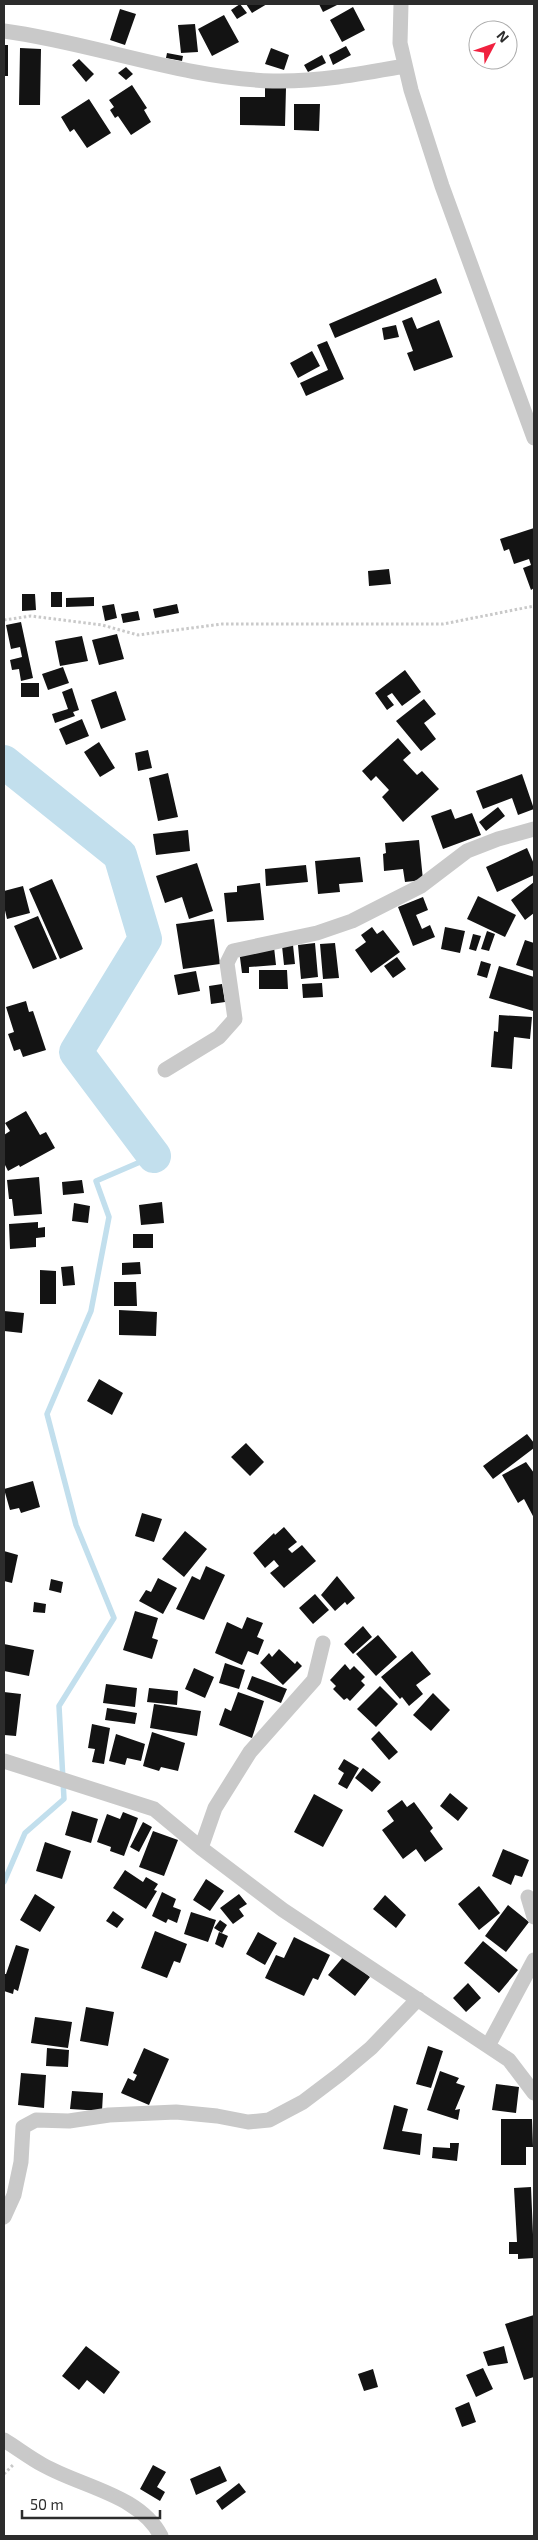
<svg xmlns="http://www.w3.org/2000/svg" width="538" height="2540" font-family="'Exo 2',sans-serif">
<rect width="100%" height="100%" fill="#fff"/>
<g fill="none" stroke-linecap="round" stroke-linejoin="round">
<path stroke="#c2dfed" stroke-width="5.5" d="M4,1882L25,1833L64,1799L59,1706L114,1618L76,1525L47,1414L91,1311L109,1217L96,1181L154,1156"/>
<path stroke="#c2dfed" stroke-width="34" d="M4,762L120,855L145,939L76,1052L154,1156"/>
</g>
<path fill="#131313" d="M240,4L247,13L237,19L231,10Z
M246,4H267L252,13Z
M319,4H339L323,12Z
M353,7L365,30L342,42L330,20Z
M120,9L136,14L125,45L110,40Z
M224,15L239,42L212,56L198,29Z
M195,24L198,52L181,53L178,25Z
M4,45H8V76H4Z
M346,46L351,55L333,65L329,55Z
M20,48L41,49L40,105H19Z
M271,48L289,55L284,70L265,64Z
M167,53L183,56L182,61L166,58Z
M322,55L326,63L308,72L304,65Z
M79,59L94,74L86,82L72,65Z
M126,67L133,74L126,80L118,73Z
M132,85L147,108L144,110L151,122L131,135L118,116L115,118L110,110L114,107L109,100Z
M265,88H286L285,126L240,125V97H265Z
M89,99L111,133L87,148L74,129L70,132L61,117Z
M294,104H320L319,131L294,130Z
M436,278L442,293L335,338L329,324Z
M412,317L417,329L439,320L453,357L414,371L407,353L413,351L402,321Z
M396,325L399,337L384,340L382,328Z
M327,341L344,379L306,396L300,383L328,370L317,345Z
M312,351L320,366L298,378L290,363Z
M534,528V588L531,590L523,568L531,565L529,559L514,564L509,549L504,551L500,539Z
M389,569L391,584L369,586L368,571Z
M51,592H62V607H51Z
M22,594H35L36,610L22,611Z
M94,597V606L66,607V598Z
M114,604L117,618L105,621L102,606Z
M177,604L179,613L155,618L153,609Z
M138,611L140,620L123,623L121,614Z
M21,622L33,678L21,681L19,669L12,670L10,660L22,657L20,647L11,649L6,625Z
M117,634L124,659L99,665L92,640Z
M82,636L88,661L60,666L55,641Z
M63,667L69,683L48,690L42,674Z
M405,670L421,692L402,706L392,693L387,696L394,705L387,710L375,693Z
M21,683H39V697H21Z
M72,688L79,710L73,712L75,716L55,723L52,714L68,709L62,692Z
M116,691L126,720L101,729L91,700Z
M424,699L436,714L424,723L436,739L421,751L396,721Z
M82,719L89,736L66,745L59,729Z
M398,738L411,753L403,760L417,775L422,771L439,789L403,822L382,797L389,790L376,776L371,781L362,771Z
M99,742L115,768L100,777L84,752Z
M148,750L152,768L138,771L135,753Z
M168,773L178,817L158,821L149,778Z
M522,774L534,809L518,815L512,798L483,809L476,791Z
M498,807L505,816L486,831L479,822Z
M451,809L455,819L472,813L481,835L443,849L431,816Z
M188,830L190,851L156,855L153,834Z
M419,840L423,880L405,882L403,869L384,871L383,854L386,853L385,843Z
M527,848L534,864V875L497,892L486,867Z
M360,857L363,882L339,884L340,892L318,894L315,861Z
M197,863L213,911L189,919L182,897L165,903L156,876Z
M306,865L308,882L266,886L265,869Z
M52,879L83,949L60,959L29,889Z
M534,882V913L525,920L511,900Z
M260,883L264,920L227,922L224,893L237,892V886Z
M23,886L30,913L7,919L4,906V891Z
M478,896L516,915L505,937L467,919Z
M423,897L428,910L416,915L422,929L430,925L435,937L413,946L398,907Z
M38,916L57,959L33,969L14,926Z
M214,919L220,964L183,969L176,924Z
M372,927L377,934L383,930L400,952L371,973L355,950L366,942L361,935Z
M445,927L465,931L460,953L441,949Z
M487,931L495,934L489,951L481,949Z
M473,934L481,936L476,951L469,949Z
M525,940L534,943V971L516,965Z
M315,943L318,977L301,979L298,945Z
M335,943L339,978L323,979L320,944Z
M293,945L295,964L284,965L282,946Z
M274,947L276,965L249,967V973H242L239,950Z
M397,957L406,969L393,978L384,966Z
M481,961L491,964L487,978L477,975Z
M499,966L534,977L533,1011L489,998Z
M259,970H287L288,989H259Z
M196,971L200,991L178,995L174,975Z
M322,983L323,997L303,998L302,984Z
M222,984L225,1002L211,1004L209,986Z
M26,1001L29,1012L33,1011L46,1050L23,1057L20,1049L14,1051L8,1034L14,1032L6,1007Z
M499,1015L532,1017L530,1039L514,1037L512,1069L491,1067L494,1031L498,1032Z
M26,1111L40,1135L46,1132L55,1148L20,1167L19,1165L8,1171L4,1163V1135L10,1131L5,1123Z
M39,1177L42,1214L14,1216L12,1199H9L7,1180Z
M82,1180L84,1193L63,1195L62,1182Z
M162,1202L164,1223L141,1225L139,1205Z
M74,1203L90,1206L88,1223L72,1221Z
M38,1222V1228L45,1227V1237L36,1238V1247L10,1249L9,1224Z
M133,1234H153V1248H133Z
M140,1262L141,1274L122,1275V1263Z
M73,1266L75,1285L63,1286L61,1267Z
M40,1270L56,1271V1304H40Z
M114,1282H136L137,1306H114Z
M119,1310L157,1312L156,1336L119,1335Z
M4,1311L24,1313L22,1333L4,1331Z
M99,1379L123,1393L112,1415L87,1401Z
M527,1434L534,1443V1448L493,1479L483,1466Z
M246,1443L264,1462L250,1476L231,1457Z
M526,1462L534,1473V1518L524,1499L518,1503L502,1475Z
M33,1481L40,1507L21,1513L19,1508L10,1510L4,1489Z
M142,1513L162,1519L154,1542L135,1536Z
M284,1527L297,1542L288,1549L292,1553L302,1545L316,1561L284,1588L270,1573L279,1566L274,1560L265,1568L253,1553L274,1533L275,1535Z
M185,1531L207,1549L184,1577L162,1559Z
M4,1551L18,1555L12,1583L4,1581Z
M206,1566L225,1575L204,1620L176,1609L192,1576L200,1580Z
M337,1576L355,1598L347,1605L345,1602L335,1611L321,1595Z
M158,1578L177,1588L163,1614L139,1601L146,1590L151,1592Z
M51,1579L63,1582L61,1593L49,1590Z
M315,1594L329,1610L313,1624L299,1608Z
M34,1602L46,1604L45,1613L33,1612Z
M135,1611L158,1618L152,1638L158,1640L152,1659L123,1650Z
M247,1617L263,1623L257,1637L264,1640L258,1655L248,1651L242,1665L215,1653L227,1622L242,1629Z
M363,1626L372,1637L353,1654L344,1644Z
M378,1635L397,1657L376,1676L356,1654Z
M4,1644L34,1650L29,1676L4,1671Z
M279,1649L295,1664L297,1661L302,1666L283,1685L260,1663L269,1653L272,1657Z
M412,1651L431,1674L416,1685L423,1694L409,1706L402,1697L400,1699L381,1677Z
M225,1663L245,1670L239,1689L219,1683Z
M345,1664L350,1670L354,1666L365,1677L361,1681L365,1685L350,1701L347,1698L344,1700L333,1689L336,1686L330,1680Z
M194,1668L214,1677L205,1698L185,1689Z
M252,1676L287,1689L281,1703L247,1689Z
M106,1684L137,1688L135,1707L103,1703Z
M380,1686L398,1704L376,1727L357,1709Z
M149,1688L178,1691L177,1705L147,1702Z
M4,1692L21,1694L16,1736L4,1735Z
M238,1692L264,1701L252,1738L219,1725L225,1708L231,1711Z
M433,1693L450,1710L431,1731L413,1715Z
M154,1704L201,1711L197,1736L150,1728Z
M107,1708L137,1713L135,1724L105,1720Z
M92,1724L110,1728L104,1764L92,1762L95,1749L88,1748Z
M379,1731L398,1752L389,1760L371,1739Z
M152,1732L185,1743L178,1771L161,1767L159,1771L143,1766Z
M116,1734L145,1744L141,1761L127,1758L125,1765L109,1761Z
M344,1759L359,1768L347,1789L338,1784L344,1773L338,1769Z
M363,1768L381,1782L372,1792L355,1778Z
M450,1793L468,1808L458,1821L440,1806Z
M314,1794L343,1810L323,1847L294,1832Z
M402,1800L407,1807L414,1802L433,1828L430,1831L443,1849L425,1862L416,1849L403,1859L382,1830L394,1821L387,1811Z
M72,1811L98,1819L91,1843L65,1835Z
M123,1812L138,1818L124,1856L110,1851L111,1847L97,1842L107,1814L120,1819Z
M143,1822L152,1827L139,1852L130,1847Z
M153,1831L178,1840L164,1876L139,1867Z
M45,1842L71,1851L62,1879L36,1871Z
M503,1849L529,1860L522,1877L515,1875L511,1885L492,1876Z
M125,1870L143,1882L146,1877L158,1884L154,1890L157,1891L146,1909L113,1888Z
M206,1879L224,1891L210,1911L193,1900Z
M479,1886L500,1913L479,1930L458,1904Z
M162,1892L176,1899L173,1907L181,1910L177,1923L168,1919L166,1923L152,1916Z
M35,1894L55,1907L40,1932L20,1920Z
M239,1894L247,1904L239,1909L244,1916L233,1924L220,1908Z
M385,1895L406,1915L396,1928L373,1909Z
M508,1905L529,1922L506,1952L485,1936Z
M113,1911L124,1919L117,1928L106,1921Z
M191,1912L216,1920L208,1942L184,1934Z
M220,1920L227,1925L222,1933L214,1928Z
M155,1931L187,1944L180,1963L174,1961L167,1978L141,1968Z
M219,1932L228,1936L223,1948L215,1944Z
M258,1932L277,1943L265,1965L246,1954Z
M294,1937L330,1955L318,1980L313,1978L304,1996L265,1978L276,1955L284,1958Z
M483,1941L518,1970L499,1993L464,1963Z
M16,1945L29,1949L18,1991L14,1989L13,1994L4,1991V1974H6Z
M344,1956L370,1977L355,1996L328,1975Z
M468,1983L481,1998L466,2012L453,1998Z
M86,2007L114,2012L108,2046L80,2041Z
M35,2017L72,2022L68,2048L31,2043Z
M428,2046L443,2051L431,2088L416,2084Z
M47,2048L69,2050L68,2067L46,2066Z
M144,2048L169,2059L149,2105L121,2093L128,2078L134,2081L137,2075L133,2073Z
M440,2071L459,2078L456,2083L465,2086L455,2110L460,2109L458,2120L427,2110Z
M21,2073L46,2075L44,2108L18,2105Z
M496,2084L519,2087L516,2113L492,2110Z
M72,2091L103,2093L102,2111L70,2109Z
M394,2105L408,2109L402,2131L422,2134L420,2155L383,2149Z
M501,2119H532L533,2147H526V2165H501Z
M450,2143H459L457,2161L432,2158L433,2147L450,2148Z
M531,2187L534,2258L518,2259V2254H509V2242H517L514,2188Z
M534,2315V2377L524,2380L505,2324Z
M86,2346L120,2372L104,2394L87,2380L79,2390L62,2376Z
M504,2346L508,2363L488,2366L483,2352Z
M483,2368L493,2389L476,2397L466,2375Z
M373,2369L378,2387L364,2391L358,2374Z
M469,2402L476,2422L462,2427L455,2408Z
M153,2465L166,2472L157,2487L165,2492L160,2501L140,2489Z
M220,2466L227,2481L196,2495L190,2479Z
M239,2483L246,2492L222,2510L216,2501Z"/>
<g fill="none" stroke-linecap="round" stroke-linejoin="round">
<path stroke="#c9c9c9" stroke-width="3" stroke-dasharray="2.5 2.5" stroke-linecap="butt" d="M4,620L31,616L102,625L138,635L222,624H443L534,606
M4,2474L14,2464"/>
<path stroke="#c9c9c9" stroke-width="15" d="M401,4L400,43L411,90L442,186L534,438
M4,31C94,43 181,78 273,81C318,82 361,74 405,66
M165,1070L219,1037L235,1019L227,963L233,951L317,933L352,921L421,886L467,851L498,839L534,829
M4,1761L154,1809L201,1848L283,1910L509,2060L534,2093
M201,1848L215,1808L250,1752L314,1680L323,1643
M528,1897L534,1917
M488,2046L534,1960
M4,2217L14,2195L21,2162L23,2127L36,2120L69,2121L109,2115L176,2112L217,2116L248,2122L269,2120L303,2102L340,2074L371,2048L418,1999
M4,2440C17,2448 30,2458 43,2465C82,2487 140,2495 161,2536"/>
</g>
<rect width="538" height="2540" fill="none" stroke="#2c2c2c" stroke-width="10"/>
<g transform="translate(493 45) rotate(49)"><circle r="24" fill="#ffffff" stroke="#ababab"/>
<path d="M0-4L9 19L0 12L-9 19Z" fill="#f0213f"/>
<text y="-8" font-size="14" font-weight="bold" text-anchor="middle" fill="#2c2c2c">N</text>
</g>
<path d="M22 2510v8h138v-8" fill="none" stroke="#2c2c2c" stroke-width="2.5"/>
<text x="30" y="2510" font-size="15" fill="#2c2c2c" stroke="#ffffff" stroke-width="4" paint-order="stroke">50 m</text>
</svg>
